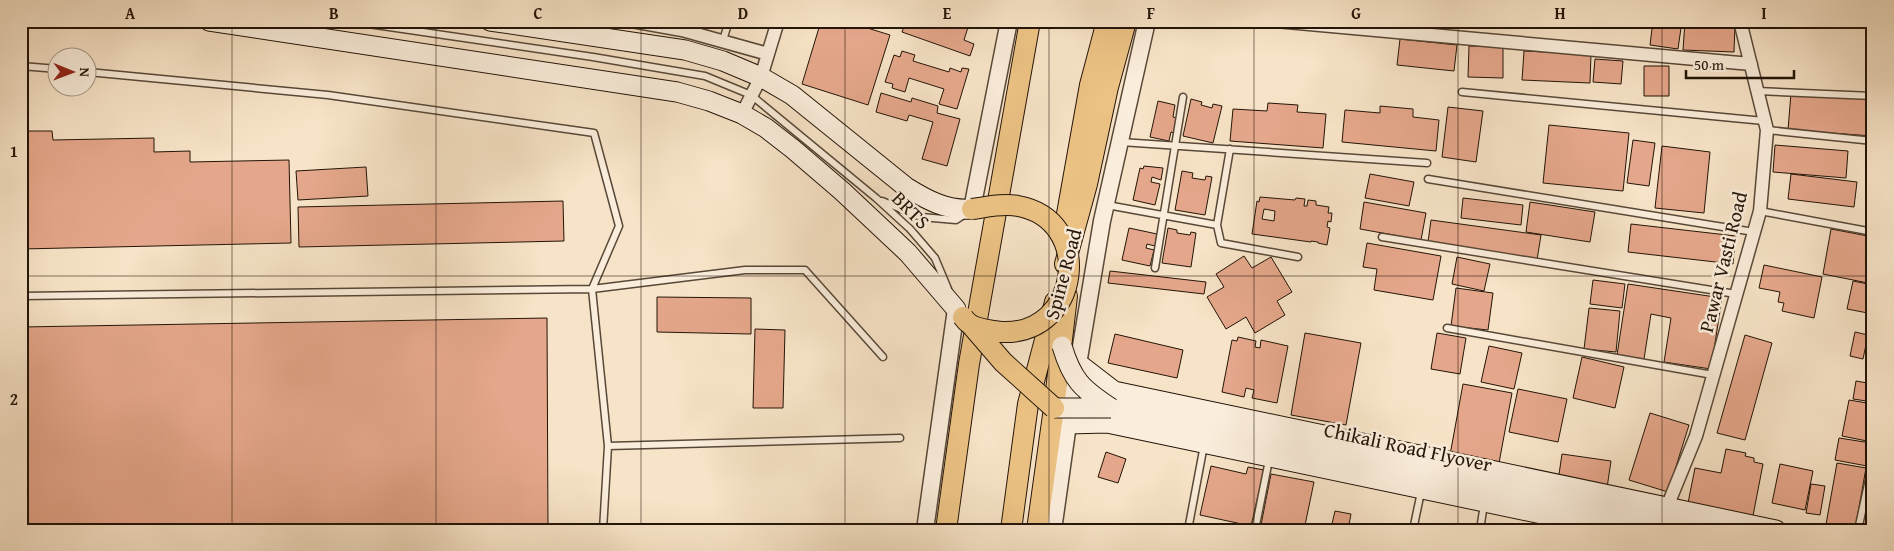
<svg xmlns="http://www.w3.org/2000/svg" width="1894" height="551" font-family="'Gentium Book Plus',serif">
<rect width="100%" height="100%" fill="#f7e3c7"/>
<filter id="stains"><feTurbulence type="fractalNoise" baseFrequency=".004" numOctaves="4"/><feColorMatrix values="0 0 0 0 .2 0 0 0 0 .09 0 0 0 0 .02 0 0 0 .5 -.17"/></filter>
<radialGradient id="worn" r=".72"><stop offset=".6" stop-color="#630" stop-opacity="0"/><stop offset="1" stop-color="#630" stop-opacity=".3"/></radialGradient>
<path fill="#e5a78b" stroke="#231407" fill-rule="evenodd" d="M821,21H845L890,35L868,105L802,84Z
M906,21H970L964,40L974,44L970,56L902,32Z
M1653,21H1682L1678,49L1650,45Z
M1685,22L1735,24L1734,52L1683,50Z
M1400,39L1457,45L1454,71L1397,65Z
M1469,46L1503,47V78L1468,77Z
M902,51L915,55L913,61L949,72L950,68L961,72L962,68L969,69L957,109L939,104L944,89L909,78L905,92L892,88L893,84L885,82L894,55L900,57Z
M1524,51L1591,54L1590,83L1522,80Z
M1595,59L1623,61L1621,84L1593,82Z
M1644,66H1669V96H1644Z
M881,93L911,102L912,98L938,106L937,113L960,119L947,166L922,159L933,122L909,115L907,121L876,112Z
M1791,93L1873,99V136L1788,130Z
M1191,99L1202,102L1201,105L1212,108L1213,104L1222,106L1213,143L1183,136Z
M1158,101L1175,105L1173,117L1180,119L1177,134L1171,132L1169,141L1150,137Z
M1268,103L1298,105L1297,112L1326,114L1323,148L1230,141L1233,109L1267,111Z
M1380,106L1413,109V117L1439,120L1436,151L1342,142L1345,110L1380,113Z
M1448,107L1483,111L1476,162L1442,157Z
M1549,125L1629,133L1623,191L1543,183Z
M21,131H52L53,140L154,138V152L190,151V162L289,160L291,243L21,249Z
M1633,140L1655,143L1649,186L1627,183Z
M1775,145L1848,151L1846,178L1773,172Z
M1662,146L1710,152L1704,213L1655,208Z
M1144,166L1163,168L1161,180L1152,177L1151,182L1160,184L1155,205L1133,200L1140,168L1143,169Z
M366,167L368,196L298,200L296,171Z
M1182,171L1193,173L1192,178L1205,180L1206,176L1212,177L1205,215L1175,210Z
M1370,174L1414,182L1409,206L1365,198Z
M1791,174L1857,182L1854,207L1788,199Z
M1260,197L1295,200L1296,198L1305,199L1304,206H1307L1308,200L1316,201V205L1329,207L1328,213H1332L1331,222L1328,221L1327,227L1330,228L1327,245L1318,243V242L1311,241V242L1252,234L1257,201L1259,202ZM1264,209L1275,211L1274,221L1262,219Z
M1463,198L1523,205L1521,225L1461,218Z
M563,201L564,241L299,247L298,207Z
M1364,202L1426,213L1421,240L1360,229Z
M1530,202L1595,212L1590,242L1526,232Z
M1431,220L1541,235L1537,260L1428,242Z
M1631,224L1736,236L1733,264L1628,252Z
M1129,228L1157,234L1155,246L1147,244L1146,248L1154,250L1150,266L1122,260Z
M1168,228L1177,230V233L1190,235L1191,232L1196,233L1191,267L1162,263Z
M1831,229L1873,237V284L1823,274Z
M1367,243L1441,256L1433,300L1374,290L1377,269L1363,267Z
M1244,256L1252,268L1271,257L1292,292L1277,301L1285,315L1255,333L1246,317L1226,329L1207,297L1224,287L1216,274Z
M1457,257L1490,264L1484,291L1452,284Z
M1764,265L1822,277L1814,318L1782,311L1784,303L1778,302L1780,292L1759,288Z
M1110,271L1206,282L1204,294L1108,283Z
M1593,280L1625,284L1622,308L1590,304Z
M1853,281L1873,285L1871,299L1873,300V314L1847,309Z
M1628,284L1722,298L1711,369L1664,362L1671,318L1651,314L1644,359L1617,355Z
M1456,288L1493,293L1488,330L1451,326Z
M657,297L751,298V334L657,332Z
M1589,308L1620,311L1616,352L1584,349Z
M547,318L548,530H21V327Z
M755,329L785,330L783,408H753Z
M1855,332L1868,335L1863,359L1850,356Z
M1305,333L1361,343L1346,425L1291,415Z
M1437,333L1466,338L1460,374L1431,369Z
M1115,334L1183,350L1177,378L1108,363Z
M1745,335L1772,343L1745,440L1717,433Z
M1238,337L1256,341L1255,347L1260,348L1261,340L1288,346L1277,403L1252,398L1254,390L1246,388L1244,397L1222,392L1232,340L1237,341Z
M1489,346L1522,353L1514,389L1481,382Z
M1582,357L1624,367L1615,408L1573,398Z
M1856,381L1873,384V402L1853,399Z
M1463,384L1512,393L1499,463L1450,455Z
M1518,389L1567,399L1558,442L1509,432Z
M1849,400L1873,404L1872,442L1842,436Z
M1650,413L1689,425L1668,492L1629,480Z
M1839,438L1871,443L1867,466L1835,460Z
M1726,449L1746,453L1745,456L1754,458V462L1763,464L1752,521L1687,508L1695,468L1721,473Z
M1106,452L1126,459L1118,483L1098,477Z
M1562,454L1611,461L1607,488L1558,481Z
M1837,463L1866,468L1855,530H1825Z
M1780,464L1813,471L1805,510L1772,503Z
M1211,466L1246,474L1248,467L1264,470L1251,526L1200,515Z
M1271,474L1314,482L1304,530H1260Z
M1811,484L1825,486L1820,515L1806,513Z
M1335,511L1351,514L1348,530L1331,528Z
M1448,524L1473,530H1447Z"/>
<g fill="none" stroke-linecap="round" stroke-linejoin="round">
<defs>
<path id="service" d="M348,21L593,57L705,76L751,95L876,198L910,229L935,258L948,289
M723,40L729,21
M21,66L58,69
M88,72L328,95L594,133L619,226L592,289
M1757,91L1873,96
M1462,92L1764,121
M1767,130L1873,141
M1121,142L1427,163
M1428,179L1754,232
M882,201L921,217L956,220L967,213
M1107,205L1217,225L1230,149
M1760,211L1873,232
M1217,225L1221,243L1298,257
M1382,237L1736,294
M1155,268L1183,97
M592,289L745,270H805L883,357
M21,296L592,289L608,446L603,530
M1447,328L1713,375
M608,446L900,438
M1188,530L1204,445
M1255,530L1269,460
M1413,530L1421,492
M1480,530L1484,504
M1858,530L1873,461"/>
<path id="minor" d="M632,21L682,30L768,54
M1276,21L1751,64
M742,114L761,77L778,21
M1667,507L1696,436L1760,211L1767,130L1740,21"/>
<path id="tertiary" d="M972,209L1009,21
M925,530L956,309
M1053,530L1068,424L1102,221L1147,21"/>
<path id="secondary" d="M209,21L677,92L709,101L742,114L766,128L793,149L842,191L908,253L956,309
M490,21L685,50L723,61L761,77L792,95L906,187C927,200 947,211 972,209
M1079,364L1114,391L1776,530
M1111,408L1695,530
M1068,424L1107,423L1618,530"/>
<path id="primary" d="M1065,225L1090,85L1107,21
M1065,264L1087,184L1108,87L1126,21
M946,530L969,364L1030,21
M1011,530L1028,404L1055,302
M1037,530L1054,408L1067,296"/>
</defs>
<use href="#service" stroke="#584837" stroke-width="9"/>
<use href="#minor" stroke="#584837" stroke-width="15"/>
<use href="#tertiary" stroke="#584837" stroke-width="19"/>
<use href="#secondary" stroke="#231407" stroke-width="21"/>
<use href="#primary" stroke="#231407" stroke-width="22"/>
<use href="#service" stroke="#faeddb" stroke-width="6"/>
<use href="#minor" stroke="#faeddb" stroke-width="12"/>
<use href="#tertiary" stroke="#faeddb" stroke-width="16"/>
<use href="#secondary" stroke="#faeddb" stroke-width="19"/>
<use href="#primary" stroke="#ecc284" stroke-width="20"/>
<defs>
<path id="secondary-bridge" d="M1062,346C1072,380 1082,389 1111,408
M1054,408H1111"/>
<path id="primary-bridge" d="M963,317C965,320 968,323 971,325C978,329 993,331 1001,332C1081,336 1095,220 1018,206C1003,203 987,207 972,209
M972,326L1003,362L1054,408"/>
</defs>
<use href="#secondary-bridge" stroke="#231407" stroke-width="21" stroke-linecap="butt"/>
<use href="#primary-bridge" stroke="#231407" stroke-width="22" stroke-linecap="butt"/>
<use href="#secondary-bridge" stroke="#faeddb" stroke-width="19"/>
<use href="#primary-bridge" stroke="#ecc284" stroke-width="20"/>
</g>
<path fill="none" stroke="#231407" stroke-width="1" stroke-opacity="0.55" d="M232,21V530M436,21V530M641,21V530M845,21V530M1049,21V530M1254,21V530M1458,21V530M1662,21V530M21,276H1873"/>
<g text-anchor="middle" stroke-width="5" stroke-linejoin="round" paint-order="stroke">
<g font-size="20" fill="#231407" stroke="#faeddb">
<text transform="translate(911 210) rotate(45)" y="7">BRTS</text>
<text transform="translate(1723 262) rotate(-76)" y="7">Pawar Vasti Road</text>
<text transform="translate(1063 274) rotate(-75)" y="7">Spine Road</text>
<text transform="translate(1408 447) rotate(12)" y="7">Chikali Road Flyover</text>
</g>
</g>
<rect width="1894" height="551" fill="none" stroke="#f7e3c7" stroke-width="55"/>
<g transform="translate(72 72) rotate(91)"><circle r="24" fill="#faeddb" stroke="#a49686"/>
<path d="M0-4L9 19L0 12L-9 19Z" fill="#8f2418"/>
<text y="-8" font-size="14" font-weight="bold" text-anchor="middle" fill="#231407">N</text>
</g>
<path d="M1686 70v8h108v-8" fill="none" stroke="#231407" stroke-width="2.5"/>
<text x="1694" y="70" font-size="15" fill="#231407" stroke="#faeddb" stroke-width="4" paint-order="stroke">50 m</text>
<rect x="28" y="28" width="1838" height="496" fill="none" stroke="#231407" stroke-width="2"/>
<g font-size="16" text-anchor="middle" font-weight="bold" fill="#231407">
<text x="130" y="19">A</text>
<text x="334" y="19">B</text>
<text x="538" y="19">C</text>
<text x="743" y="19">D</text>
<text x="947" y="19">E</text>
<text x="1151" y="19">F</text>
<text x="1356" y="19">G</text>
<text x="1560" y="19">H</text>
<text x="1764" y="19">I</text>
<text x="14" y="157">1</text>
<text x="14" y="405">2</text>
</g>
<rect width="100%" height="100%" filter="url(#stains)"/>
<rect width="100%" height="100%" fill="url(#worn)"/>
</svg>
